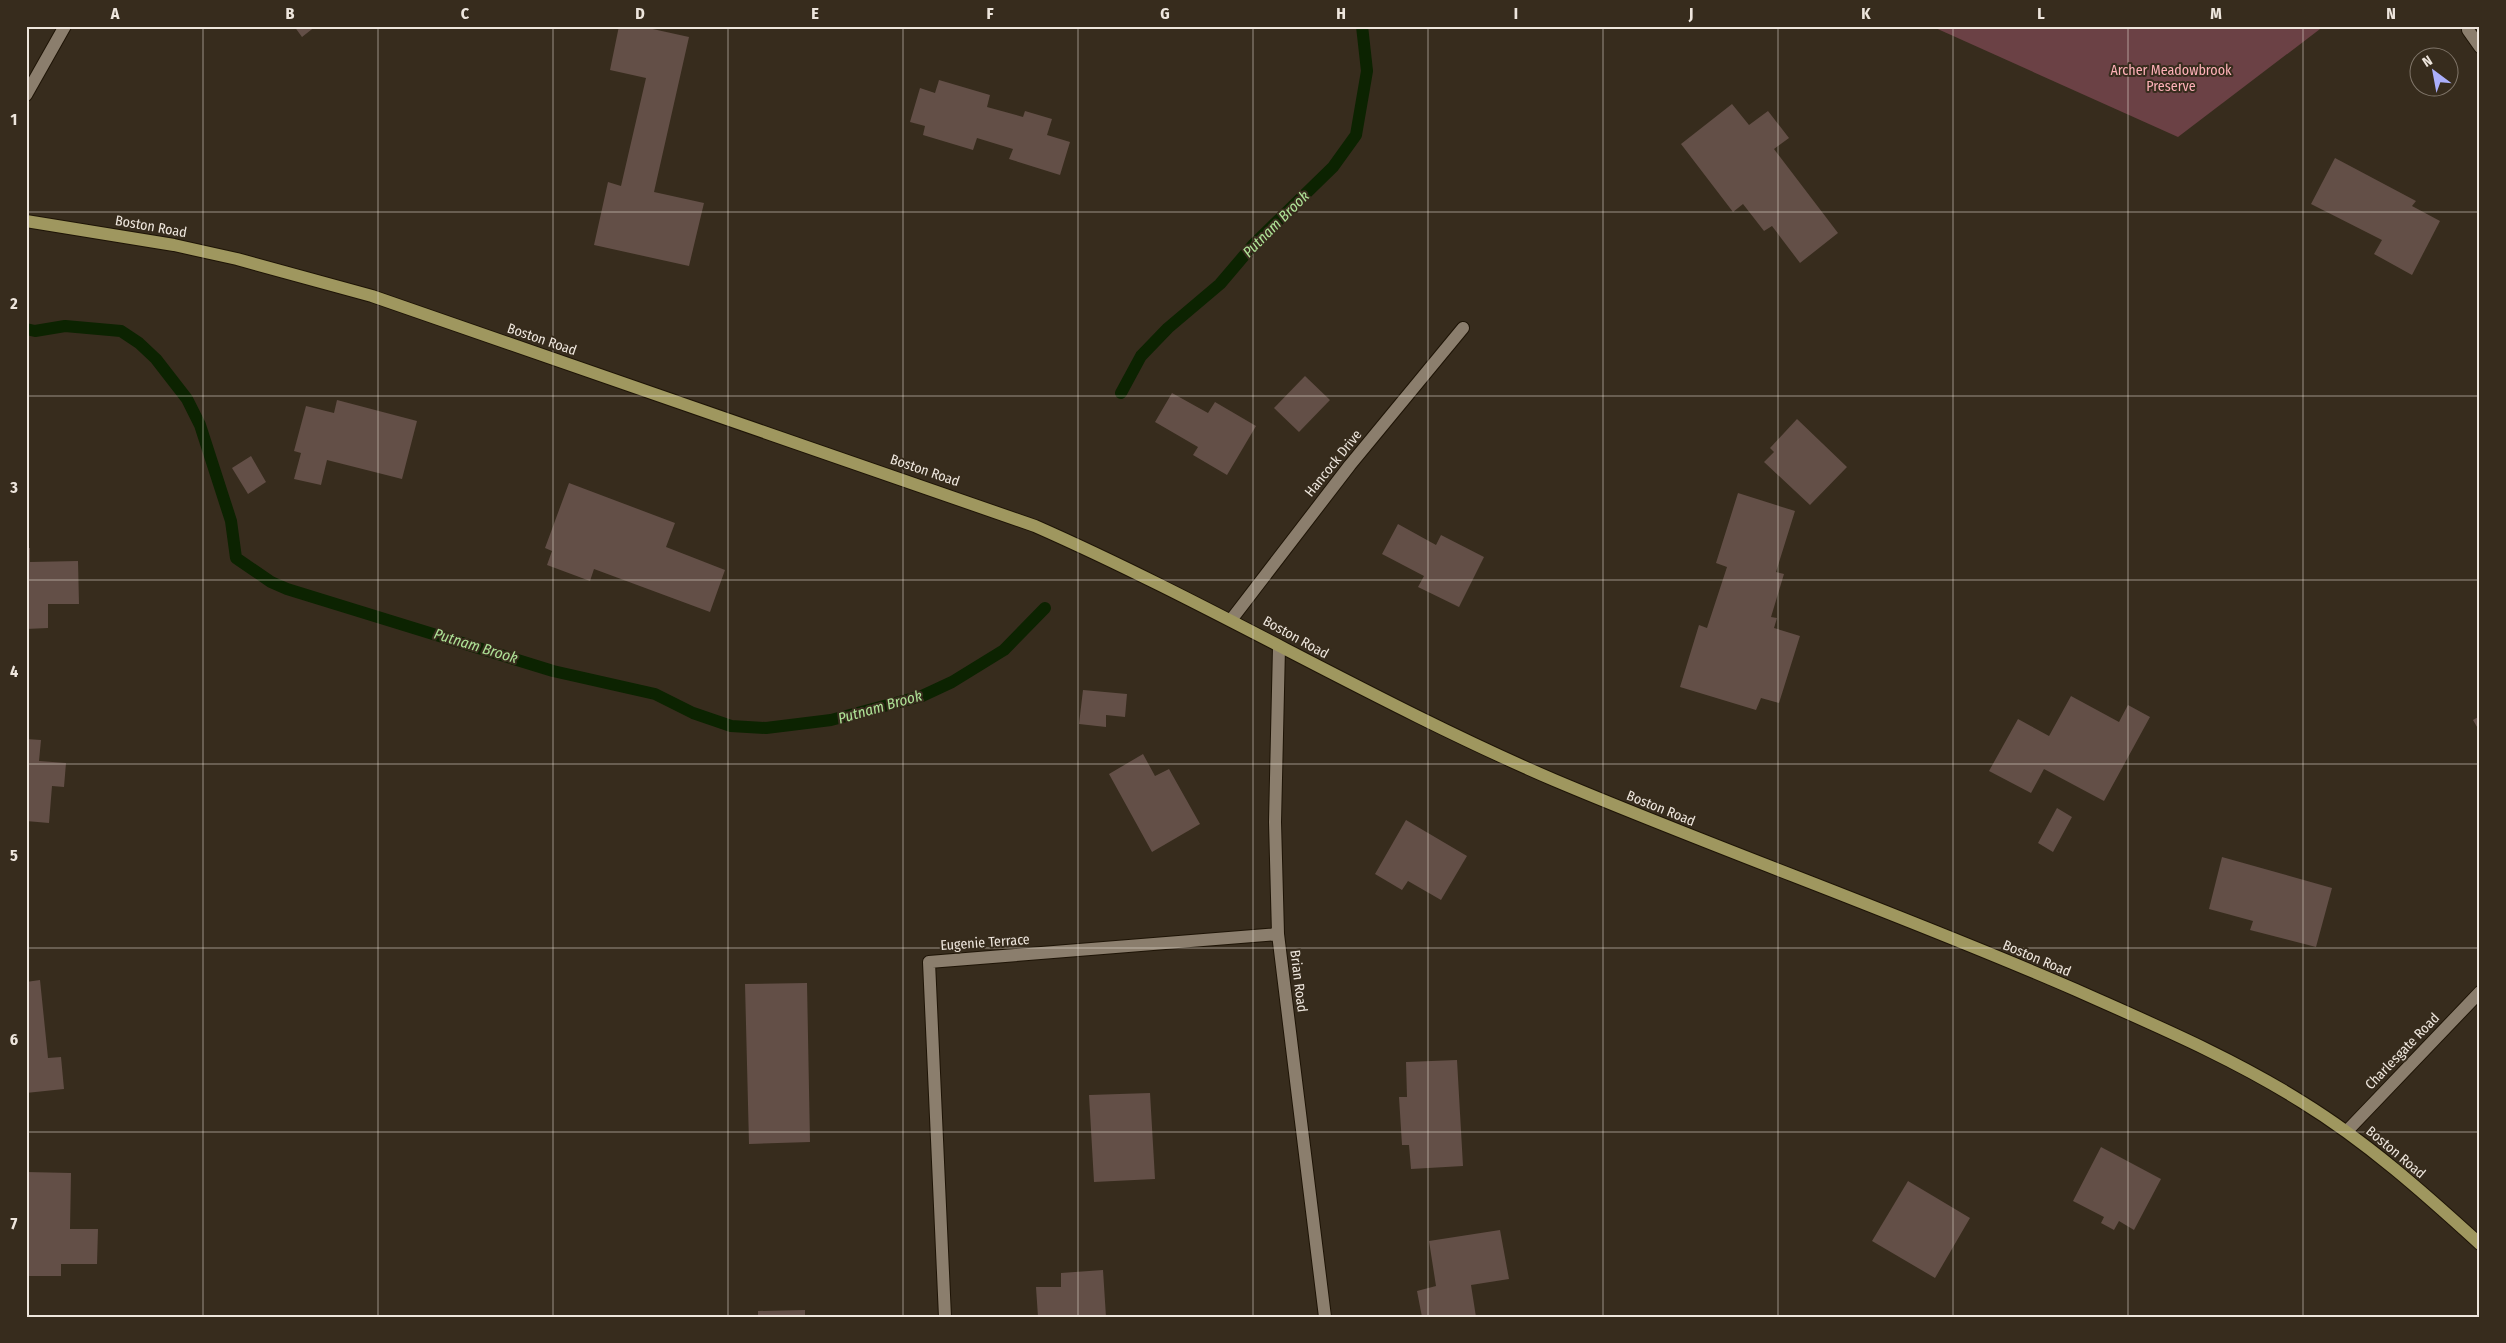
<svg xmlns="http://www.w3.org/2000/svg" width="2506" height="1343" font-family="'Fira Sans Condensed',sans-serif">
<rect width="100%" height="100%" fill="#372c1d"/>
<path fill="#6b4145" d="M1931,26H2324L2178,137Z"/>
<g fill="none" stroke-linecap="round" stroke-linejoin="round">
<path stroke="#0c2301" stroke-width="12" d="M26,329L35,331L65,326L121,331L139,343L156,359L187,399L200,425L231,521L236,558L271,582L287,589L553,671L655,694L693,713L731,726L766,728L831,720L922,696L952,682L1004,650L1045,608
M1121,393L1141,356L1168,328L1220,284L1254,244L1333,167L1356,135L1367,71L1362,26"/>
</g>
<path fill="#634f47" d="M294,26H316L302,37Z
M619,26H639L689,37L654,192L704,203L689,266L594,245L608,182L621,186L646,78L610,70Z
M939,80L990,95L987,107L1023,117L1025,111L1052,119L1047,135L1070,142L1060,175L1009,159L1013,149L977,138L973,150L923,135L925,126L910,122L920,88L935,93Z
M1732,104L1749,125L1768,111L1789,138L1774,149L1838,233L1800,263L1772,226L1764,231L1743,204L1733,212L1681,144Z
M2335,158L2416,201L2412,206L2440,221L2412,275L2374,254L2382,240L2311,204Z
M1305,376L1330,400L1299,432L1274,408Z
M1172,393L1208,413L1215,402L1256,426L1227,475L1193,455L1198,447L1155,422Z
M337,400L417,421L402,479L327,460L321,485L294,479L301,453L294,451L306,406L334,413Z
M1797,419L1847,467L1810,505L1764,462L1774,452L1770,448Z
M251,456L266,482L248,494L232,468Z
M569,483L675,523L666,547L725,570L710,612L594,569L590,581L547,565L552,551L545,548Z
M1738,493L1795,511L1776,572L1784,574L1771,617L1777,618L1774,628L1800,636L1779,703L1761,698L1756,710L1680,687L1699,625L1707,628L1727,567L1716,563Z
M1398,524L1436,545L1441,535L1484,557L1459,607L1418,587L1424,576L1382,554Z
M26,548H30V562L78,561L79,604H48V628L26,629Z
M1083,690L1127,694L1125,717L1106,715V727L1079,724Z
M2071,696L2119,722L2128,705L2150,717L2104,801L2044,769L2031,793L1989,771L2018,719L2049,736Z
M2480,716V732L2473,720Z
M26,739L41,740L39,761L66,763L64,787L52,786L49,823L26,821Z
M1143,754L1155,776L1169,769L1200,824L1152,852L1109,774Z
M2057,808L2072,817L2053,852L2038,843Z
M1406,820L1467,856L1441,900L1408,881L1402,890L1375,874Z
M2222,857L2332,888L2316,947L2250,930L2253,921L2209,909Z
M40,980L48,1058L61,1057L64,1089L26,1093V982Z
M807,983L810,1142L749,1144L745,984Z
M1457,1060L1463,1166L1411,1169L1409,1145H1402L1399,1097H1407L1406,1062Z
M1150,1093L1155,1179L1094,1182L1089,1095Z
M2101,1147L2161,1179L2134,1230L2119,1221L2114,1230L2101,1223L2104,1217L2073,1201Z
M26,1172L71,1173L70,1229H98L97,1264H61V1276H26Z
M1908,1181L1970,1218L1935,1278L1872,1241Z
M1500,1230L1509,1279L1471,1285L1476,1317H1422L1417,1291L1436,1286L1429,1241Z
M1103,1270L1106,1317H1038L1036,1287H1061V1273Z
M805,1310V1317H758V1311Z"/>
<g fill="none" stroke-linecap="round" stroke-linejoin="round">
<defs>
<path id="minor" d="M2468,30L2480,47
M26,95L65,26
M1231,620L1350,465L1463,328
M1279,647L1275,822L1278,934L1325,1317
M2347,1131L2480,992
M945,1317L929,962L1278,934"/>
<path id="major" d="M26,221L174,245L237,259L372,296L1035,526C1212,604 1377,704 1554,780C1727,853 1904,915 2076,990C2152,1024 2231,1057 2302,1102C2367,1142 2424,1193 2480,1244"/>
</defs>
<use href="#minor" stroke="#1e1406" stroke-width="14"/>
<use href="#major" stroke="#1e1406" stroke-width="14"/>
<use href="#minor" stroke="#8b7e6d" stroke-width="12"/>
<use href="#major" stroke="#9f975f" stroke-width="12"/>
</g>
<path fill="none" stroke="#eee6dd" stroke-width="1" stroke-opacity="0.55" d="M203,26V1317M378,26V1317M553,26V1317M728,26V1317M903,26V1317M1078,26V1317M1253,26V1317M1428,26V1317M1603,26V1317M1778,26V1317M1953,26V1317M2128,26V1317M2303,26V1317M26,212H2480M26,396H2480M26,580H2480M26,764H2480M26,948H2480M26,1132H2480"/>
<g text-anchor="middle" stroke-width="4" stroke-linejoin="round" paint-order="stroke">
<g font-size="14" fill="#feb1b8" stroke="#372c1d">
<text x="2171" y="75">Archer Meadowbrook<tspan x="2171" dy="16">Preserve</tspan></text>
</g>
<g font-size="14" fill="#eee6dd" stroke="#372c1d">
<text transform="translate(151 226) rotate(10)" y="5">Boston Road</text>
<text transform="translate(542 339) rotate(19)" y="5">Boston Road</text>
<text transform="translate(1333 463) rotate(-51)" y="5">Hancock Drive</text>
<text transform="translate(925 470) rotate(19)" y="5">Boston Road</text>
<text transform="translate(1296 637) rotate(29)" y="5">Boston Road</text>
<text transform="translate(1661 808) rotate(22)" y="5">Boston Road</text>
<text transform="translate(985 942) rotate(-4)" y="5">Eugenie Terrace</text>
<text transform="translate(2037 958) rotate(23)" y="5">Boston Road</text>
<text transform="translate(1299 981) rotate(83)" y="5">Brian Road</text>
<text transform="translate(2402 1051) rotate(-46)" y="5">Charlesgate Road</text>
<text transform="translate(2396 1152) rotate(40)" y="5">Boston Road</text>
</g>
<g font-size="15" font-style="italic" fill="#afe397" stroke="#372c1d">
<text transform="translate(1276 224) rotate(-45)" y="5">Putnam Brook</text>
<text transform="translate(476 646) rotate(17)" y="5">Putnam Brook</text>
<text transform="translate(880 707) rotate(-16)" y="5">Putnam Brook</text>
</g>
</g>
<rect width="2506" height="1343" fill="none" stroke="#372c1d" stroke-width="55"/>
<g transform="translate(2434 72) rotate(328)"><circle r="24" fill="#372c1d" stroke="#80766a"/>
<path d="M0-4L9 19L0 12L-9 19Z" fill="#abaffb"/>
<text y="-8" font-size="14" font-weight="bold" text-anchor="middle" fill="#eee6dd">N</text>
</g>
<rect x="28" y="28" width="2450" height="1288" fill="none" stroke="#eee6dd" stroke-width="2"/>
<g font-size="16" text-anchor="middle" font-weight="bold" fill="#eee6dd">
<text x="115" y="19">A</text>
<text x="290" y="19">B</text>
<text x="465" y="19">C</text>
<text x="640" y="19">D</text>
<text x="815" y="19">E</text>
<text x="990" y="19">F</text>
<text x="1165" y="19">G</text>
<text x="1341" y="19">H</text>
<text x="1516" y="19">I</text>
<text x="1691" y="19">J</text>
<text x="1866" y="19">K</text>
<text x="2041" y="19">L</text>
<text x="2216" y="19">M</text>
<text x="2391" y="19">N</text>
<text x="14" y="125">1</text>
<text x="14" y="309">2</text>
<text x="14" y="493">3</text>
<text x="14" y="677">4</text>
<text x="14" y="861">5</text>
<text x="14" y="1045">6</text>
<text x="14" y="1229">7</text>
</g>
</svg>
